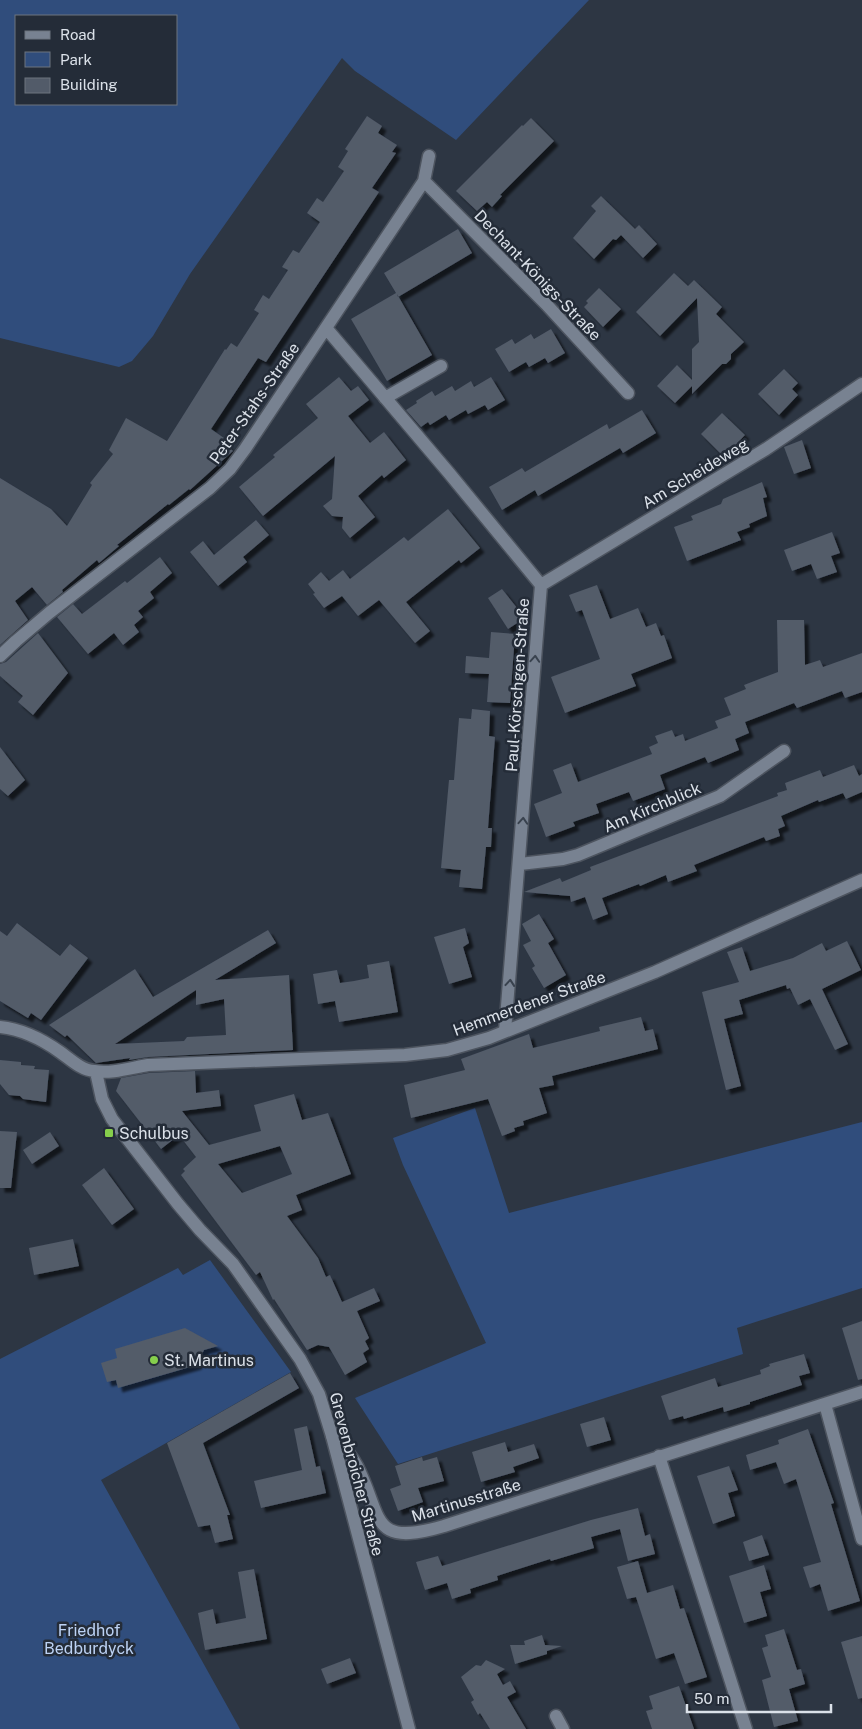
<svg xmlns="http://www.w3.org/2000/svg" width="862" height="1729" font-family="'Public Sans',sans-serif">
<defs>
<filter id="shadow"><feDropShadow dx="4.5" dy="4.5" stdDeviation="1" flood-color="#0009"/></filter>
</defs>
<rect width="100%" height="100%" fill="#2d3643"/>
<path fill="#304d7c" fill-rule="evenodd" d="M0,0H589L456,140L355,71L342,58L190,274L153,336L132,361L119,367L0,338ZM16,16H176V104H16Z
M475,1108L509,1213L862,1122V1288L737,1328L743,1354L398,1464L355,1398L486,1343L403,1165L393,1138Z
M210,1260L291,1372L101,1480L240,1729H0V1359L178,1268L183,1275Z"/>
<path fill="#525b69" fill-rule="evenodd" filter="url(#shadow)" d="M367,116L382,126L378,133L397,145L392,152L396,153L372,188L379,192L266,362L258,358L211,429L224,438L222,439L233,451L190,490L189,489L169,505L168,504L117,545L119,546L99,563L97,560L62,590L63,592L47,605L32,587L15,601L28,620L0,645V478L51,509L67,526L92,485L90,483L113,454L109,450L126,418L167,441L225,349L226,350L231,343L237,347L259,313L254,310L263,295L269,299L288,270L282,267L293,250L299,253L320,222L307,213L317,198L323,202L344,171L338,167L348,151L345,149Z
M531,118L554,141L500,195L502,196L492,207L487,202L477,211L456,191L522,125L523,126Z
M601,196L635,229L639,225L657,244L643,258L621,235L616,240L613,239L594,259L573,238L596,211L591,206Z
M458,229L472,253L398,297L397,294L432,355L387,381L351,319L396,293L384,273Z
M674,273L688,286L694,280L722,307L716,314L744,342L731,354V359L726,364H722L692,394V386L675,403L657,386L677,365L692,380V349L699,342L697,298L660,336L636,312Z
M599,288L621,309L603,327L584,307L588,303L586,301Z
M551,329L565,353L548,363L545,358L529,367L526,362L509,372L495,349L512,339L515,344L531,334L534,339Z
M784,369L798,383L792,389L798,395L779,415L758,394Z
M339,377L351,391L358,386L369,400L348,416L370,443L384,432L406,460L384,478L382,475L358,496L375,517L350,538L342,528L343,517L332,516L323,506L332,499L335,456L263,516L239,487L275,457L273,455L318,418L306,404Z
M491,377L505,400L488,410L485,405L468,414L466,410L449,420L446,415L430,425L428,422L421,427L406,410L417,403L416,401L432,391L435,396L452,386L455,391L471,381L474,387Z
M642,410L656,433L623,453L620,448L538,496L535,490L502,510L489,487L522,468L525,472L607,424L609,429Z
M722,413L745,435L724,457L701,434Z
M802,440L811,468L794,474L784,447Z
M762,482L767,497L763,498L767,516L749,524L750,527L737,532L741,540L687,561L674,527L693,520L691,516L721,504L723,499Z
M448,509L480,548L461,563L459,560L406,602L430,631L415,643L379,600L358,616L342,596L324,608L313,594L315,593L308,584L321,572L329,581L343,570L350,579L404,537L408,541Z
M256,520L269,535L243,557L247,562L218,586L190,552L203,541L214,555Z
M832,532L840,553L831,556L837,572L817,579L811,564L792,571L784,550Z
M160,557L172,573L150,592L154,598L138,611L143,617L134,625L139,632L123,645L114,633L88,654L57,617L73,604L82,614L125,581L127,583Z
M597,585L610,619L638,608L646,627L656,623L661,636L664,635L672,658L631,674L636,686L565,713L551,677L600,659L582,610L576,612L569,595Z
M502,589L525,618L508,629L488,598Z
M777,620H804L805,665L820,660L823,667L862,653V692L845,698L842,691L797,708L794,703L745,722L749,733L735,739L739,750L708,763L705,757L660,775L665,789L633,801L629,792L596,804L599,813L573,822L575,826L546,837L534,804L562,793L553,770L571,763L578,782L652,754L649,747L658,743L655,736L672,730L675,737L683,734L685,741L718,728L715,721L731,715L724,698L746,689L744,685L778,672Z
M491,632L515,634L510,703L487,702L489,674L465,673L466,656L489,658Z
M38,633L68,673L33,715L18,702L23,696L0,676V664L6,662Z
M472,709L490,711L489,736L495,737L488,828H492L491,847H486L482,889L459,887L461,870L441,868L449,780H454L459,718L471,719Z
M0,747L25,780L8,796L0,789Z
M854,765L859,776L862,774V792L846,799L843,793L819,802L818,800L781,816L785,826L778,829L780,836L766,841L764,837L694,865L697,871L668,882L666,875L640,886L639,884L602,898L608,914L593,920L585,897L571,902L570,896L524,892L560,878L562,882L591,870L590,867L778,796L777,793L787,790L785,783L820,770L823,777Z
M539,914L554,939L548,943L566,975L544,988L532,968L535,966L523,945L531,941L522,924Z
M17,923L60,956L70,944L88,958L41,1020L31,1013L28,1018L0,1001V931L7,936Z
M465,928L469,943L463,947L472,977L449,984L434,937Z
M268,930L276,943L215,980L289,975L293,1050L148,1057L129,1060L130,1058L96,1063L67,1035L65,1037L49,1025L135,969L153,997ZM196,990V1005L224,999L226,1035L187,1037L184,1041L115,1044Z
M847,941L861,970L822,989L848,1044L835,1050L810,999L798,1005L790,988L787,989L786,985L739,1000L743,1014L724,1019L741,1086L726,1090L702,992L739,982L727,952L742,947L750,971L793,958L822,943L826,951Z
M389,961L398,1012L339,1022L335,1001L318,1004L313,974L337,970L340,983L354,981L369,978L367,965Z
M641,1017L645,1031L653,1029L658,1049L552,1076L554,1085L539,1088L547,1113L523,1121L524,1125L514,1128L515,1131L502,1136L488,1099L411,1118L404,1085L465,1070L461,1059L529,1034L533,1048L600,1031L599,1027Z
M0,1060L21,1062V1065L35,1066L34,1069L49,1070L46,1102L23,1099L20,1096L9,1095L0,1084Z
M195,1071L196,1093L219,1090L221,1106L182,1111L209,1145L261,1131L254,1105L294,1094L302,1120L328,1113L351,1174L296,1195L302,1210L287,1216L318,1258L326,1277L330,1275L342,1302L374,1288L380,1301L357,1311L369,1338L365,1341L369,1349L363,1353L367,1362L345,1375L329,1347L318,1345L307,1350L274,1299L273,1300L260,1272L256,1275L181,1175L185,1171L183,1169L196,1157L179,1135L161,1149L116,1091L121,1078L149,1073ZM280,1146L292,1174L242,1193L218,1164Z
M0,1131L17,1132L11,1188H0Z
M50,1132L59,1146L32,1164L23,1150Z
M104,1168L134,1209L112,1225L82,1185Z
M73,1239L79,1266L34,1275L29,1248Z
M862,1321V1379L858,1380L842,1328Z
M185,1328L218,1346L204,1350L197,1365L118,1388L116,1380L107,1382L101,1363L117,1358L115,1349Z
M804,1354L810,1373L799,1376L802,1385L750,1402V1404L724,1412L723,1407L684,1419L683,1416L669,1420L661,1396L715,1378L718,1387L761,1374L760,1370L770,1366L769,1364Z
M290,1373L299,1388L203,1443L230,1515H227L233,1539L215,1543L210,1525L198,1527L167,1443Z
M604,1417L611,1440L587,1447L580,1424Z
M307,1426L316,1467L320,1466L326,1493L261,1508L254,1481L302,1470L294,1429Z
M808,1429L834,1503L831,1504L860,1601L828,1611L820,1584L810,1588L803,1567L821,1562L796,1479L784,1484L776,1462L750,1470L746,1455L779,1444L778,1440Z
M505,1442L508,1452L534,1444L539,1458L513,1467L515,1472L481,1482L472,1452Z
M422,1457L423,1461L437,1457L444,1481L418,1488L423,1502L398,1511L390,1489L401,1485L395,1466Z
M729,1466L738,1490L728,1493L735,1516L713,1524L697,1476Z
M638,1508L645,1536L650,1534L655,1554L628,1561L620,1529L591,1537L594,1548L551,1561L550,1559L497,1576L498,1580L470,1589L471,1593L452,1599L447,1583L425,1590L416,1562L438,1556L442,1566L591,1520Z
M762,1535L769,1555L749,1561L743,1542Z
M638,1561L647,1593L673,1585L680,1609L684,1608L707,1677L685,1684L674,1653L656,1659L636,1597L627,1599L617,1567Z
M764,1565L771,1589L760,1592L767,1616L744,1623L729,1576Z
M254,1569L267,1639L205,1650L198,1613L213,1609L216,1624L246,1618L238,1572Z
M784,1629L797,1670L801,1669L805,1684L789,1689L798,1721L774,1727L762,1680L771,1677L762,1648L768,1646L765,1635Z
M542,1635L545,1645L562,1646L547,1651V1654L515,1664L510,1645H525L524,1641Z
M862,1636V1698L858,1699L841,1642Z
M350,1658L356,1673L327,1684L321,1669Z
M486,1660L505,1669L497,1674L503,1685L510,1681L516,1692L507,1697L526,1729H490L480,1713L478,1715L471,1702L474,1700L461,1677L476,1665L481,1666Z
M679,1686L694,1729H652L646,1711L653,1709L649,1696Z"/>
<g fill="none" stroke-linecap="round" stroke-linejoin="round">
<defs>
<path id="street" d="M424,181L546,304L628,393
M326,328L449,473L541,585L505,1031
M385,398L441,366
M541,585L766,449L862,384
M0,656L16,641L49,613L210,488L230,469L245,449L424,181L429,156
M520,864L563,859L578,855L720,796L784,751
M825,1404L862,1539
M332,1436C341,1445 351,1454 357,1466C383,1517 369,1548 444,1526L862,1392
M659,1456L746,1729
M556,1716L563,1729"/>
<path id="secondary" d="M0,1027C21,1029 43,1040 60,1052C70,1059 81,1070 94,1071C111,1074 130,1068 148,1065L405,1055L447,1050L489,1038L655,972L862,880
M96,1072L102,1099L112,1119L178,1204L200,1230L233,1264L300,1359L319,1394L332,1436L409,1729"/>
</defs>
<use href="#street" stroke="#4d545f" stroke-width="15"/>
<use href="#secondary" stroke="#4d545f" stroke-width="15"/>
<use href="#street" stroke="#788291" stroke-width="12"/>
<use href="#secondary" stroke="#788291" stroke-width="12"/>
</g>
<defs><path id="oneway-chevron" d="M-2-3.5L2.5 0L-2 3.5" fill="none" stroke-width="1.6" stroke-linecap="round" stroke-linejoin="round" transform="scale(1.25)"/></defs>
<g stroke="#39424e">
<use href="#oneway-chevron" transform="translate(535 659) rotate(-86)"/>
<use href="#oneway-chevron" transform="translate(523 821) rotate(-86)"/>
<use href="#oneway-chevron" transform="translate(510 983) rotate(-85)"/>
</g>
<g fill="#86cf4c" stroke="#242c38" stroke-width="2">
<rect x="104" y="1128" width="10" height="10" rx="2.5"/>
<circle cx="154" cy="1360" r="5"/>
</g>
<g text-anchor="middle" stroke-width="5" stroke-linejoin="round" paint-order="stroke">
<g font-size="16" fill="#dbe1e9" stroke="#242c38">
<text transform="translate(538 275) rotate(46)" y="6">Dechant-Königs-Straße</text>
<text transform="translate(254 403) rotate(-55)" y="6">Peter-Stahs-Straße</text>
<text transform="translate(695 473) rotate(-31)" y="6">Am Scheideweg</text>
<text transform="translate(517 685) rotate(-86)" y="6">Paul-Körschgen-Straße</text>
<text transform="translate(652 807) rotate(-23)" y="6">Am Kirchblick</text>
<text transform="translate(529 1003) rotate(-20)" y="6">Hemmerdener Straße</text>
<text transform="translate(357 1474) rotate(75)" y="6">Grevenbroicher Straße</text>
<text transform="translate(466 1500) rotate(-17)" y="6">Martinusstraße</text>
</g>
<g font-size="16" fill="#dbe1e9" stroke="#242c38" text-anchor="start">
<text x="119" y="1139">Schulbus</text>
<text x="164" y="1366">St. Martinus</text>
</g>
<g font-size="16" fill="#bcd2f4" stroke="#242c38">
<text x="89" y="1636">Friedhof<tspan x="89" dy="18">Bedburdyck</tspan></text>
</g>
</g>
<rect x="15" y="15" width="162" height="90" fill="#242c38" stroke="#6d747f"/>
<rect x="25" y="31" width="25" height="8" fill="#788291" stroke="#6d747f"/>
<text x="60" y="40" font-size="15" fill="#dbe1e9">Road</text>
<rect x="25" y="52" width="25" height="15" fill="#304d7c" stroke="#6d747f"/>
<text x="60" y="65" font-size="15" fill="#dbe1e9">Park</text>
<rect x="25" y="78" width="25" height="15" fill="#525b69" stroke="#6d747f"/>
<text x="60" y="90" font-size="15" fill="#dbe1e9">Building</text>
<path d="M687 1704v8h144v-8" fill="none" stroke="#dbe1e9" stroke-width="2.5"/>
<text x="694" y="1704" font-size="15" fill="#dbe1e9" stroke="#242c38" stroke-width="4" paint-order="stroke">50 m</text>
</svg>
